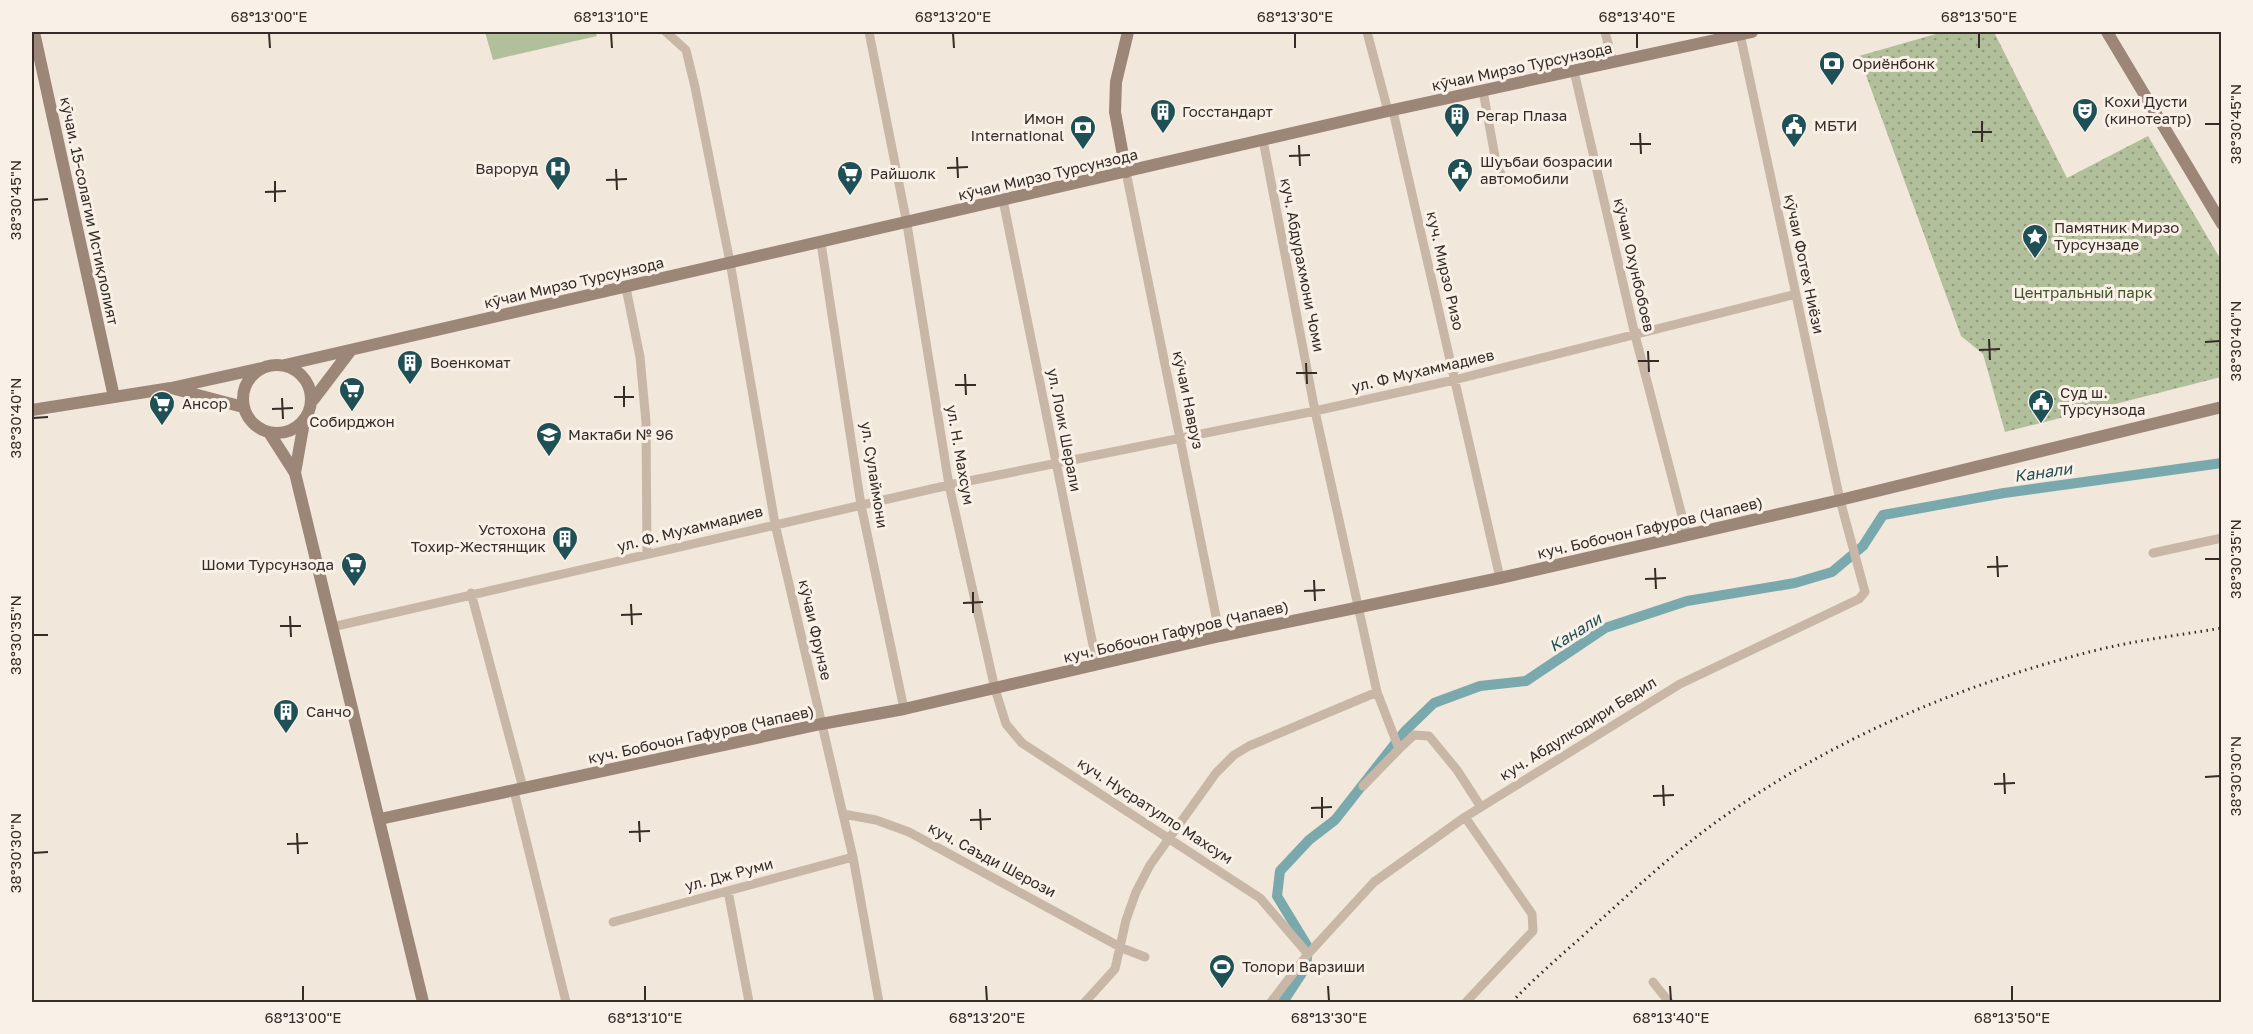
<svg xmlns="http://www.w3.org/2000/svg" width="2253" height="1034" font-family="'Golos Text',sans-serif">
<defs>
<pattern id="park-dots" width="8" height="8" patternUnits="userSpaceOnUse" patternTransform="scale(1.5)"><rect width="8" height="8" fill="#b2bf9b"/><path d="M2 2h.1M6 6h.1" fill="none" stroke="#929b7e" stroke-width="1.8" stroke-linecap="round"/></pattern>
</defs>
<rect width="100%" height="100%" fill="#f1e7da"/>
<path fill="url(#park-dots)" d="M1943,32H1994L2067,178L2148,136L2221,260V377L2005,432L1983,354L1961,336L1859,56Z"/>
<path fill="#b2bf9b" d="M485,32H595L597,36L493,60Z"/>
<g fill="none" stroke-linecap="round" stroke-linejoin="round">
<path stroke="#7aa9ad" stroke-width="10" d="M1283,1002L1306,967L1308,947L1277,896L1280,871L1309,840L1335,820L1405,731L1434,703L1480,686L1526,681L1605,628L1687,601L1795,583L1832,572L1863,546L1883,515L2004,493L2222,463"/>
<path stroke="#c8b7a7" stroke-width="9" d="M666,32L686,50L695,87L730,262L775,524L853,857L879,1002
M869,32L907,224L949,485L995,689L1006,724L1022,743L1260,898L1308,954
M1367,32L1388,111
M1605,32L1613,62
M1574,71L1635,335L1687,535
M1483,91L1496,162L1504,182
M1393,111L1500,578
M1263,140L1315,411L1377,692L1399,749L1414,735L1429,736L1457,770L1481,807
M1126,172L1220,636
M1003,200L1097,665
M821,243L861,505L904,709
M626,288L640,357L646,422L647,554
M2153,553L2222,538
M471,593L523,788
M332,627L949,485L1315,411L1454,380L1796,294
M1363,786L1399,749
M514,791L566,1002
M843,814L876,820L909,832L1122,948L1145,957
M1465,817L1532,914L1533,931L1466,1002
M728,891L749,1002
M613,922L853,857
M1653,982L1669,1002
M1085,1002L1115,969L1126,920L1136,892L1150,865L1216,773L1234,755L1249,746L1377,692
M1271,1002L1308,954L1374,882L1465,817L1680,684L1859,599L1865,592L1840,500L1740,34"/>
<path stroke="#9c8678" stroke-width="12" d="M34,32L114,397
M2107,32L2222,224
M1126,172L1115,112L1116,82L1128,32
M243 399a34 34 0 1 1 68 0a34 34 0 1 1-68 0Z
M285,365L1388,111L1752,32
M175,389L243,407
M313,400L351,350
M32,410L171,388L262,368
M270,434L295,473L423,1002
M295,473L304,422
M380,819L821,724L904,709L1220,636L1500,578L1840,500L2222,407"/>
<path stroke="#352c27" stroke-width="3" stroke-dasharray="1.5 4.5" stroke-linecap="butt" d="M1512,1002C1538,974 1569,949 1598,922C1639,885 1680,847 1726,815C1838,736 1965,683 2097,650C2138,640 2180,635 2222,628"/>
</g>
<path fill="none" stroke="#352c27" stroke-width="2" d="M269,33L270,48M611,33L612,48M953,33L954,48M1295,33V48M1637,33V48M1979,33V48M1982,121V142M2205,124H2220M1972,132H1992M1640,133L1641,154M1630,144H1651M1299,145L1300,166M1289,156L1310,155M957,157L958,178M947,168L968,167M616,169L617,190M606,180L627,179M275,181V202M265,192L286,191M33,200L48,199M1989,339L1990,360M2205,342L2220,341M1979,350L2000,349M1648,351L1649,372M1638,361H1659M1306,363L1307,384M1296,373H1317M965,374L966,395M955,385H976M624,386V407M614,397H634M282,398L283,419M272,409L293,408M33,418L48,417M1997,556L1998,577M2205,559H2220M1987,567L2008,566M1655,568L1656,589M1645,579L1666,578M1314,580L1315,601M1304,591L1325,590M973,592V613M963,603L983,602M631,604L632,625M621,615L642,614M290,616L291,637M280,626H301M33,635H48M2004,773L2005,794M2205,777L2220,776M1994,784L2015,783M1663,785L1664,806M1653,796L1674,795M1322,797V818M1311,808L1332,807M980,809L981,830M970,820L991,819M639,821L640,842M629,832L650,831M297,833L298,854M287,844L308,843M33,853L48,852M303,986V1001M645,986V1001M986,986L987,1001M1328,986L1329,1001M1670,986L1671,1001M2012,986V1001"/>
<defs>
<symbol id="bank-pin" viewBox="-11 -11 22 30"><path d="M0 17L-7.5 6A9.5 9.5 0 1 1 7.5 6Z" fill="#1e5055" stroke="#f9f1e7"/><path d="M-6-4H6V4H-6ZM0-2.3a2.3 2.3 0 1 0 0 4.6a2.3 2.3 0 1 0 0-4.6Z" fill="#fff"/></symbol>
<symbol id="theatre-pin" viewBox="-11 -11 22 30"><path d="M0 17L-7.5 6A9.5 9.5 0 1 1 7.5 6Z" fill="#1e5055" stroke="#f9f1e7"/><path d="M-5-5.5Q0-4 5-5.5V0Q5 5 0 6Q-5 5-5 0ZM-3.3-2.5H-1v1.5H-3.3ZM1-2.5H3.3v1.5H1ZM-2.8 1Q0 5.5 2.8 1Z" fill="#fff"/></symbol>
<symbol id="building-pin" viewBox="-11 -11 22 30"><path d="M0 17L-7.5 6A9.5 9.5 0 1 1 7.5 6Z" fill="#1e5055" stroke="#f9f1e7"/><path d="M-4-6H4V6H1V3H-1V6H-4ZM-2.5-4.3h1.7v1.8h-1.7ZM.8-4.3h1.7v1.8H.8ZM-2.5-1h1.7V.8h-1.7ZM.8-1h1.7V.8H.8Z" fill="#fff"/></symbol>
<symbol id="civic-pin" viewBox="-11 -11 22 30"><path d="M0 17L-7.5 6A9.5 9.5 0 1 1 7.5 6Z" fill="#1e5055" stroke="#f9f1e7"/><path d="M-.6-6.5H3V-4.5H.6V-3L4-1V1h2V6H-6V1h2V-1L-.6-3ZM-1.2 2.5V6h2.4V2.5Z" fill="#fff"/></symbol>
<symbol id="hospital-pin" viewBox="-11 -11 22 30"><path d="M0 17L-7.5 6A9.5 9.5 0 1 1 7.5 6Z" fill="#1e5055" stroke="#f9f1e7"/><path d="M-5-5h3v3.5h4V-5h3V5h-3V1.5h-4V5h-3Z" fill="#fff"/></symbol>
<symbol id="supermarket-pin" viewBox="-11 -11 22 30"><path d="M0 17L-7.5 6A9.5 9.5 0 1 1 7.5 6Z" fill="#1e5055" stroke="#f9f1e7"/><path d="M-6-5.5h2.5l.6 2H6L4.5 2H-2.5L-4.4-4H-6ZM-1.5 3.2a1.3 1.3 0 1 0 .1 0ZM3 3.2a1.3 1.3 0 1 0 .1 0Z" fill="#fff"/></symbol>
<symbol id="sight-pin" viewBox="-11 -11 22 30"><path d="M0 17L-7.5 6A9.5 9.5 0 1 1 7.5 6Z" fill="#1e5055" stroke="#f9f1e7"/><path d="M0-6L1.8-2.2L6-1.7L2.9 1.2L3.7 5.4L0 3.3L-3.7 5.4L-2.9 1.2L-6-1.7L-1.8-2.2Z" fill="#fff"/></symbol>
<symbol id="school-pin" viewBox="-11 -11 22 30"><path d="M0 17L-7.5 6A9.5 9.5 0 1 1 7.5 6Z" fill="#1e5055" stroke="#f9f1e7"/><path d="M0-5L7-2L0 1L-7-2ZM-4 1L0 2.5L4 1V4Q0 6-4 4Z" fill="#fff"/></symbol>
<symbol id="stadium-pin" viewBox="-11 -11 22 30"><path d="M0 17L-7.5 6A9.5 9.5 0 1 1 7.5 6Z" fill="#1e5055" stroke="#f9f1e7"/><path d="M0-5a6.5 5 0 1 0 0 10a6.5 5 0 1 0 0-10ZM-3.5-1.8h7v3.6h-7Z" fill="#fff"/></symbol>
</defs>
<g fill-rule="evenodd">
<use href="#bank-pin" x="1817" y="49" width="30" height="40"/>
<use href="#theatre-pin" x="2070" y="96" width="30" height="40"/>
<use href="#building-pin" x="1148" y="97" width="30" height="40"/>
<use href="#building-pin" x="1442" y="101" width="30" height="40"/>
<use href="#civic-pin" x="1779" y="111" width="30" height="40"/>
<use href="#bank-pin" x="1068" y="113" width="30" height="40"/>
<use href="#hospital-pin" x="543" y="154" width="30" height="40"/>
<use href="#civic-pin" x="1445" y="156" width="30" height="40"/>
<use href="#supermarket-pin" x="835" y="159" width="30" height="40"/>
<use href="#sight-pin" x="2020" y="222" width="30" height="40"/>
<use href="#building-pin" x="395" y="348" width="30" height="40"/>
<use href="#supermarket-pin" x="337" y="375" width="30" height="40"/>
<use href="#civic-pin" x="2026" y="387" width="30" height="40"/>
<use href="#supermarket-pin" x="147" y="389" width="30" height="40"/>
<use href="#school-pin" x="534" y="420" width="30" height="40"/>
<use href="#building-pin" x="550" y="524" width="30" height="40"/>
<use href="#supermarket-pin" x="339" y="550" width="30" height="40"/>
<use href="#building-pin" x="271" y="697" width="30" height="40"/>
<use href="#stadium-pin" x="1207" y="952" width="30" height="40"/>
</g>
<g text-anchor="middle" stroke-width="6" stroke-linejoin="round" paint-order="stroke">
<g font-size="15" fill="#352c27" stroke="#f9f1e7" text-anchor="start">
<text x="1852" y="69">Ориёнбонк</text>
<text x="2104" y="107">Кохи Дусти<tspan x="2104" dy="17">(кинотеатр)</tspan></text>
<text x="1182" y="117">Госстандарт</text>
<text x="1476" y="121">Регар Плаза</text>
<text x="1064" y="124" text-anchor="end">Имон<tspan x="1064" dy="17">International</tspan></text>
<text x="1814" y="131">МБТИ</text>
<text x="1480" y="167">Шуъбаи бозрасии<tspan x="1480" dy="17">автомобили</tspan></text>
<text x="538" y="174" text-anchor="end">Вароруд</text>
<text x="870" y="179">Райшолк</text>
<text x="2054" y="233">Памятник Мирзо<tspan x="2054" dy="17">Турсунзаде</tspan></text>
<text x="430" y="368">Военкомат</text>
<text x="2060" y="398">Суд ш.<tspan x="2060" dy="17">Турсунзода</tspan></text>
<text x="182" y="409">Ансор</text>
<text x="352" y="427" text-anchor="middle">Собирджон</text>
<text x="568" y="440">Мактаби № 96</text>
<text x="546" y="535" text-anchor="end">Устохона<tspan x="546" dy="17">Тохир-Жестянщик</tspan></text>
<text x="334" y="570" text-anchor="end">Шоми Турсунзода</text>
<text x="306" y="717">Санчо</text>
<text x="1242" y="972">Толори Варзиши</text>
</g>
<g font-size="15" fill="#352c27" stroke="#f9f1e7">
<text transform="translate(1522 67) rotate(-12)" y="5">кӯчаи Мирзо Турсунзода</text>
<text transform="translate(1048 175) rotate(-13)" y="5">кӯчаи Мирзо Турсунзода</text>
<text transform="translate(89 211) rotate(78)" y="5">кӯчаи. 15-солагии Истиқлолият</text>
<text transform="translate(1804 264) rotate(78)" y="5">кӯчаи Фотех Ниёзи</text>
<text transform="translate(1302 265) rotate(79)" y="5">куч. Абдурахмони Чоми</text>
<text transform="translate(1634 265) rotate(77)" y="5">кӯчаи Охунбобоев</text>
<text transform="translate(1445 271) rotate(77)" y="5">куч. Мирзо Ризо</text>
<text transform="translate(574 283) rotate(-13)" y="5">кӯчаи Мирзо Турсунзода</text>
<text transform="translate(1423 371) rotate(-13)" y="5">ул. Ф Мухаммадиев</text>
<text transform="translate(1188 400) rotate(78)" y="5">кӯчаи Навруз</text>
<text transform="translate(1064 430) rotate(79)" y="5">ул. Лоик Шерали</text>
<text transform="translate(960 455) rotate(80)" y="5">ул. Н. Махсум</text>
<text transform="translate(874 475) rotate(81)" y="5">ул. Сулаймони</text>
<text transform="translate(1650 528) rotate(-13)" y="5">куч. Бобочон Гафуров (Чапаев)</text>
<text transform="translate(690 529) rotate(-14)" y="5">ул. Ф. Мухаммадиев</text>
<text transform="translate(815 630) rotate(77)" y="5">кӯчаи Фрунзе</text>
<text transform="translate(1176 632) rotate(-13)" y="5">куч. Бобочон Гафуров (Чапаев)</text>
<text transform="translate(1578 729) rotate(-32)" y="5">куч. Абдулкодири Бедил</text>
<text transform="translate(701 735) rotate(-12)" y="5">куч. Бобочон Гафуров (Чапаев)</text>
<text transform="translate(1155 811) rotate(33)" y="5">куч. Нусратулло Махсум</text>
<text transform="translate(992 860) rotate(28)" y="5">куч. Саъди Шерози</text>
<text transform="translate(729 875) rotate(-15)" y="5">ул. Дж Руми</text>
</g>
<g font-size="15" fill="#43532c" stroke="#f9f1e7">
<text x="2083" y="298">Центральный парк</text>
</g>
<g font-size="16" font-style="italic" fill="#1e5055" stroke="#f9f1e7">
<text transform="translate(2043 472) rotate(-8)" y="6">Канали</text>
<text transform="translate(1575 632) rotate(-32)" y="6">Канали</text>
</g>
</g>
<rect width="2253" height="1034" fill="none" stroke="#f9f1e7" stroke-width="66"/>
<rect x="33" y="33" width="2187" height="968" fill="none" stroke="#352c27" stroke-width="2"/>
<g font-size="15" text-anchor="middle" fill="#352c27">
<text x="269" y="22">68°13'00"E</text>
<text x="611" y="22">68°13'10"E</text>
<text x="953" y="22">68°13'20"E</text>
<text x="1295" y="22">68°13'30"E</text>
<text x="1637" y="22">68°13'40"E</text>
<text x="1979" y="22">68°13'50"E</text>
<text transform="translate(2236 124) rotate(-90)" y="5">38°30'45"N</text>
<text transform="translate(16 200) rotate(-90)" y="5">38°30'45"N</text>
<text transform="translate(2236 341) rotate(-90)" y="5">38°30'40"N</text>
<text transform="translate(16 418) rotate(-90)" y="5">38°30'40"N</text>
<text transform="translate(2236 559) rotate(-90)" y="5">38°30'35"N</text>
<text transform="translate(16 635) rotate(-90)" y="5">38°30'35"N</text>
<text transform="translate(2236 776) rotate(-90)" y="5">38°30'30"N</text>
<text transform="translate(16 853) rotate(-90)" y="5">38°30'30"N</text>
<text x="303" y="1023">68°13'00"E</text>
<text x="645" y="1023">68°13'10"E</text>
<text x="987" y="1023">68°13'20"E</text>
<text x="1329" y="1023">68°13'30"E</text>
<text x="1671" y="1023">68°13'40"E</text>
<text x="2012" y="1023">68°13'50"E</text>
</g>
</svg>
